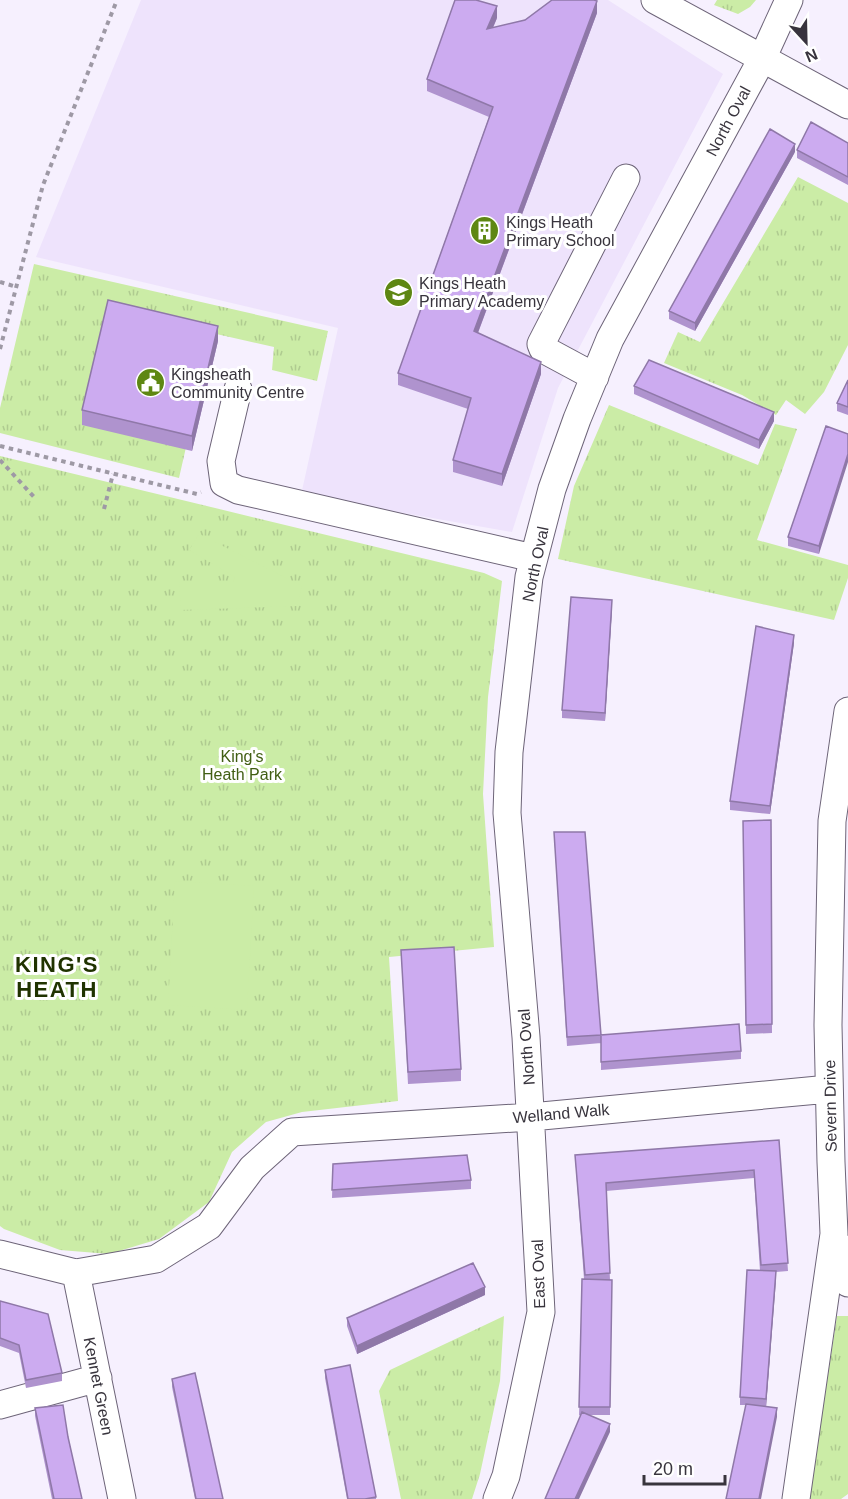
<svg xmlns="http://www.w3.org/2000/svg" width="848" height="1499" font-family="Arial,sans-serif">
<defs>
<pattern id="grass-tufts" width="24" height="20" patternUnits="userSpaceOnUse" patternTransform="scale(1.5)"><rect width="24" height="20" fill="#cbeca6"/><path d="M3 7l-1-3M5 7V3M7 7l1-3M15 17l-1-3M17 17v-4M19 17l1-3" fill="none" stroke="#afcb90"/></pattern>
</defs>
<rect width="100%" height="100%" fill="#f6f0fe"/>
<path fill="#eee3fc" d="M141,0H608L723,74L558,388L512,532L301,495L338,328L36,257Z"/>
<path fill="url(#grass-tufts)" d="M717,0H756L750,7L738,14L714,5Z
M798,177L848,203V345L824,392L805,414L786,400L776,415L742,395L664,363L678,332L700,342Z
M34,264L328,331L317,381L272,370L274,347L212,333L179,478L0,433V408Z
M609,405L758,465L775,424L797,429L757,540L848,565V578L834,620L558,559L574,486Z
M0,456L484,573L502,581L488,697L483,794L494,947L389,957L398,1101L302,1112L266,1122L232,1152L209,1202L159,1239L109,1254L60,1250L4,1229L0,1226Z
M504,1316L500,1381L480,1474L472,1499H401L379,1391L390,1370Z
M837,1316H848V1494L841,1499H809Z"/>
<path fill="#cbeca6" d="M199,534L302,586L297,606L181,610L179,582H233L235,577L189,550Z
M175,881L254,886L247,1010L168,1005Z"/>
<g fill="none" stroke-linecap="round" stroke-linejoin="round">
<defs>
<path id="minor" d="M655,0L848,105
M595,377L543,349L541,344L626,178
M238,389L221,461L224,483L238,490L533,558
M837,1244L848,1283
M0,1254L76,1273L156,1259L209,1226L252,1168L292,1132L531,1117L829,1089
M76,1273L122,1499
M0,1405L98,1378
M497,1499L506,1476L541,1312L526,1037L507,813L509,752L529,577L552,489L577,419L610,339L762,59L789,0
M796,1499L834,1234L831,1162L828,1025L832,821L848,711"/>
</defs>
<use href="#minor" stroke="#6d6478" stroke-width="29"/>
<path stroke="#9e99a5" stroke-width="4" stroke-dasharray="4.5 4.5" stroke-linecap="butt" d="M0,282L17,287
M0,349L43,185L117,0
M0,446L197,494L201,492
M0,460L34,497
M104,509L113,474"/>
<use href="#minor" stroke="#fff" stroke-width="27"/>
</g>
<path fill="#af93ce" d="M597,13L478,333L541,374L502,486L453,472V460L468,409L398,385V373L489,117L427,91V79L497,18L493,28Z
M848,143V185L797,158V150Z
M795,152L695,331L669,319V311Z
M218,341L192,451L82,425V410Z
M848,380V415L837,411V403Z
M634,386L774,421L759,449L634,394Z
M826,426L819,554L788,546V537Z
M612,608L605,721L562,718V710Z
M794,643L770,814L730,810V801Z
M771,820L772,1033L746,1034L743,821Z
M554,832L601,1035V1043L567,1046Z
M401,950L461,1069V1081L408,1084Z
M601,1035L741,1051V1059L601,1070Z
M779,1140L788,1271L776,1272L766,1407L777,1417L746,1405H740V1397L760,1271L754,1178L606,1191L610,1280V1415H590L610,1432L579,1415L584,1279L575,1155Z
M333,1164L471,1180V1189L332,1198Z
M485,1295L357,1354L347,1326V1318Z
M0,1301L62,1373V1381L26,1388L19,1353L0,1346Z
M325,1370L376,1497V1499H347L325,1378Z
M172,1379L223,1499H195L172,1387Z
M35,1408L68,1437L82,1499H52L35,1416Z"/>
<path fill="#8f78a8" d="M597,1V13L474,343V331Z
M497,6V18L487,41V29Z
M795,144V152L695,331V323Z
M218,326V341L192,451V436Z
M541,362V374L502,486V474Z
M774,412V421L759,449V440Z
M848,454V462L819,554V546Z
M612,600V608L605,721V713Z
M794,635V643L770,814V806Z
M776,1271V1280L766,1407V1399Z
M485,1287V1295L357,1354V1346Z
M777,1408V1417L761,1499H759Z
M610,1424V1432L579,1499H575Z"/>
<path fill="#ccabf0" stroke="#8f78a8" stroke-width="1.5" d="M455,0H476L497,6L487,29L525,20L552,0H594L597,1L474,331L541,362L502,474L453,460L471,398L398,373L493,107L427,79Z
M811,122L848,143V177L797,150Z
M770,129L795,144L695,323L669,311Z
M108,300L218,326L192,436L82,410Z
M649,360L774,412L759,440L634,386Z
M848,380V407L837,403Z
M826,426L848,434V454L819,546L788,537Z
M571,597L612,600L605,713L562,710Z
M756,626L794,635L770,806L730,801Z
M771,820L772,1024L746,1025L743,821Z
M554,832H585L601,1035L567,1037Z
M454,947L461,1069L408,1072L401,950Z
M739,1024L741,1051L601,1062V1035Z
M779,1140L788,1263L761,1265L754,1170L606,1183L610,1273L585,1275L575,1155Z
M467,1155L471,1180L332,1190L333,1164Z
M473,1263L485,1287L357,1346L347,1318Z
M747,1270L776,1271L766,1399L740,1397Z
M582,1279L612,1280L610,1407H579Z
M0,1301L48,1314L62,1373L26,1380L19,1345L0,1338Z
M350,1365L376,1497L365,1499H348L325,1370Z
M195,1373L223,1499H196L172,1379Z
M746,1404L777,1408L759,1499H726Z
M63,1405L68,1437L82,1499H54L35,1408Z
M582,1412L610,1424L575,1499H545Z"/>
<defs>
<symbol id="building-disc" viewBox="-11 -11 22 22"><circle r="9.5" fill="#5e8713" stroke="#fff"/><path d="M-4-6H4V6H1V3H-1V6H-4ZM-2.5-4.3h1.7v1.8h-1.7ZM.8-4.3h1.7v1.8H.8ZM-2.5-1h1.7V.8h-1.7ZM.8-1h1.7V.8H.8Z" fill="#fff"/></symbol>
<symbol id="school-disc" viewBox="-11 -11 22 22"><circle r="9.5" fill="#5e8713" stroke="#fff"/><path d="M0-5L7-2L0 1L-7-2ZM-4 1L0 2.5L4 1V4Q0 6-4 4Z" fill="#fff"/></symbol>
<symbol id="civic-disc" viewBox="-11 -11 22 22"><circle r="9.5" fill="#5e8713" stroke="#fff"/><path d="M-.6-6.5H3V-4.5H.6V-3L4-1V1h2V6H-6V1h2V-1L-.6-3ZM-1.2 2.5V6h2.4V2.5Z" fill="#fff"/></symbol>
</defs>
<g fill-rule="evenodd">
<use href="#building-disc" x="468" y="214" width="33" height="33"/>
<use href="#school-disc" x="382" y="276" width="33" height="33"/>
<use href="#civic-disc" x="134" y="366" width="33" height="33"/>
</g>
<g text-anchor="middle" stroke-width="6" stroke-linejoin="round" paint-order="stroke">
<g font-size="16" fill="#38343d" stroke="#fff">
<text transform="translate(728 121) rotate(-62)" y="6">North Oval</text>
<text transform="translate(535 564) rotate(-78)" y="6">North Oval</text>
<text transform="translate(526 1047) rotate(-94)" y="6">North Oval</text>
<text transform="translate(830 1106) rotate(-91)" y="6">Severn Drive</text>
<text transform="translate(561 1113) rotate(-5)" y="6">Welland Walk</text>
<text transform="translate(538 1274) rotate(-92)" y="6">East Oval</text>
<text transform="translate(99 1386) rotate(79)" y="6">Kennet Green</text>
</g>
<g font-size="16" fill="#38343d" stroke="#fff" text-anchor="start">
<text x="506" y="228">Kings Heath<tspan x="506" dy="18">Primary School</tspan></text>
<text x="419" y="289">Kings Heath<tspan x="419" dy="18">Primary Academy</tspan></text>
<text x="171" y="380">Kingsheath<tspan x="171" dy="18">Community Centre</tspan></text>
</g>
<g font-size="16" fill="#415e13" stroke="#fff">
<text x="242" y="762">King's<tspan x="242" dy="18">Heath Park</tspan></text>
</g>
<g font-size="22" font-weight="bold" letter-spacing="1.5" fill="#203300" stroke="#fff">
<text x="57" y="972">KING'S<tspan x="57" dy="25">HEATH</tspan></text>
</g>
</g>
<g transform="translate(806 42) rotate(158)" stroke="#ffffff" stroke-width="4.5" paint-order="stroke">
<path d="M0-4.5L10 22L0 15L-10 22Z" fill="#38343d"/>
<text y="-9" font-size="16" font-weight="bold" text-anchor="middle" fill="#38343d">N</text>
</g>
<path d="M644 1475v9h81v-9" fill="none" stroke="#38343d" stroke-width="3"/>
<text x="653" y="1475" font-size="18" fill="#38343d" stroke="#ffffff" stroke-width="4.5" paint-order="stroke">20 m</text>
</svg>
